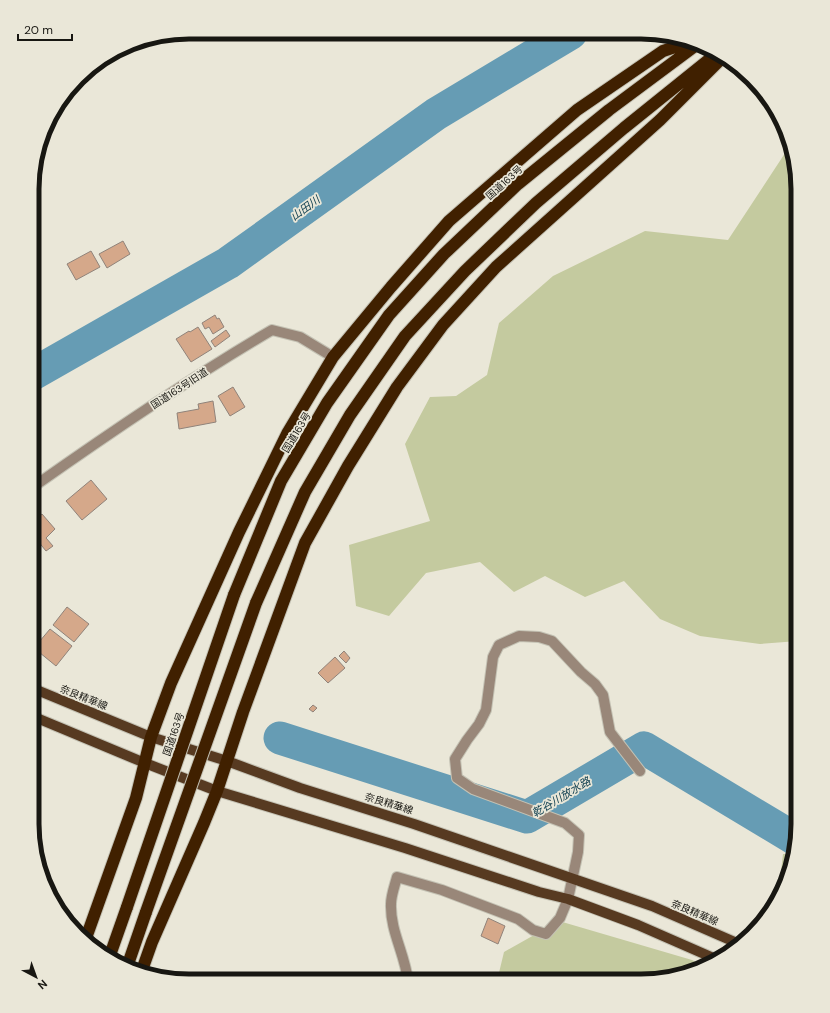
<svg xmlns="http://www.w3.org/2000/svg" width="830" height="1013" font-family="'DM Sans','Noto Sans JP',sans-serif">
<rect width="100%" height="100%" fill="#eae7d8"/>
<path fill="#c4ca9f" d="M791,144L793,149L798,189V641L760,644L700,636L660,619L624,581L585,597L545,576L514,592L480,562L426,573L389,616L356,606L349,545L430,521L405,444L430,397L456,396L487,375L499,323L553,276L645,231L728,240Z
M783,854H794L790,874L778,897Z
M559,921L692,960L702,965L651,981H497L504,952Z"/>
<g fill="none" stroke-linecap="round" stroke-linejoin="round">
<path stroke="#669cb4" stroke-width="33" d="M33,374L228,263L436,114L571,33
M280,738L527,817L644,748L797,840"/>
</g>
<path fill="#d5a88a" stroke="#90837a" d="M123,241L130,254L107,268L99,254Z
M91,251L100,267L76,280L67,264Z
M215,315L217,319L219,318L224,327L213,334L209,327L205,329L202,323Z
M198,327L212,349L191,362L176,339L189,331L190,332Z
M226,330L230,336L215,347L211,341Z
M233,387L245,407L230,416L218,396Z
M213,401L216,422L179,429L177,413L199,409L198,404Z
M91,480L107,499L82,520L66,501Z
M42,514L55,529L46,538L53,546L46,551L33,535V521Z
M67,607L89,624L74,642L53,625Z
M50,629L72,646L56,666L34,648Z
M344,651L350,658L346,663L339,656Z
M335,657L345,668L328,683L318,673Z
M313,705L317,708L313,712L309,709Z
M32,740L36,742L32,752Z
M488,918L505,926L498,944L481,936Z"/>
<g fill="none" stroke-linecap="round" stroke-linejoin="round">
<defs>
<path id="street" d="M33,487C111,432 190,378 272,330L300,337L333,357
M408,981C405,954 390,931 391,904C391,895 395,885 397,877L442,890L518,919L533,930L546,934L560,918L568,899L578,852L579,835L565,823L473,789L457,778L455,759L467,740L479,724L486,710L493,657L499,645L519,636L539,637L552,641L581,672L595,684L603,695L610,732L640,771"/>
<path id="primary" d="M32,688L151,737L227,761L300,788L414,824L652,906L737,943
M32,716L145,763L217,791L405,848L539,892L568,899L638,925L718,960"/>
<path id="highway" d="M234,595L281,481L327,403L389,315L444,254L518,184L609,110L695,46
M256,603L305,492L350,415L405,336L465,271L536,203L624,128L716,54
M86,938L136,798L151,737L171,683L239,532L288,432L333,357L391,287L449,221L577,110L663,51L687,43
M109,958L127,907
M127,967L146,912
M141,973L152,942L204,823L217,791L243,712L305,543L348,466L397,387L443,325L496,267L660,120L723,57"/>
</defs>
<use href="#street" stroke="#c4c2b4" stroke-width="12"/>
<use href="#primary" stroke="#c4c2b4" stroke-width="12"/>
<use href="#highway" stroke="#c4c2b4" stroke-width="14"/>
<use href="#street" stroke="#998779" stroke-width="10"/>
<use href="#primary" stroke="#573a21" stroke-width="10"/>
<use href="#highway" stroke="#402000" stroke-width="12"/>
<defs>
<path id="highway-bridge" d="M127,907L234,595
M146,912L256,603"/>
</defs>
<use href="#highway-bridge" stroke="#c4c2b4" stroke-width="14" stroke-linecap="butt"/>
<use href="#highway-bridge" stroke="#402000" stroke-width="12"/>
</g>
<g text-anchor="middle" stroke-width="3.5" stroke-linejoin="round" paint-order="stroke">
<g font-size="10" fill="#181712" stroke="#eae7d8">
<text transform="translate(504 182) rotate(-42)" y="4">国道163号</text>
<text transform="translate(179 388) rotate(-33)" y="4">国道163号旧道</text>
<text transform="translate(296 432) rotate(-59)" y="4">国道163号</text>
<text transform="translate(84 697) rotate(22)" y="4">奈良精華線</text>
<text transform="translate(173 734) rotate(-71)" y="4">国道163号</text>
<text transform="translate(389 803) rotate(17)" y="4">奈良精華線</text>
<text transform="translate(695 912) rotate(23)" y="4">奈良精華線</text>
</g>
<g font-size="11" font-style="italic" fill="#0a3b4d" stroke="#eae7d8">
<text transform="translate(305 208) rotate(-36)" y="4">山田川</text>
<text transform="translate(561 797) rotate(-31)" y="4">乾谷川放水路</text>
</g>
</g>
<path d="M0 0H830V1013H0ZM189 39H641A150 150 0 0 1 791 189V824A150 150 0 0 1 641 974H189A150 150 0 0 1 39 824V189A150 150 0 0 1 189 39Z" fill="#eae7d8" fill-rule="evenodd"/>
<path fill="none" stroke="#181712" stroke-width="5" d="M189 39H641A150 150 0 0 1 791 189V824A150 150 0 0 1 641 974H189A150 150 0 0 1 39 824V189A150 150 0 0 1 189 39Z"/>
<g transform="translate(36 977) rotate(139)" stroke="#eae7d8" stroke-width="3" paint-order="stroke">
<path d="M0-3L7 15L0 10L-7 15Z" fill="#181712"/>
<text y="-6" font-size="11" font-weight="bold" text-anchor="middle" fill="#181712">N</text>
</g>
<path d="M18 34v6h54v-6" fill="none" stroke="#181712" stroke-width="2"/>
<text x="24" y="34" font-size="12" fill="#181712" stroke="#eae7d8" stroke-width="3" paint-order="stroke">20 m</text>
</svg>
